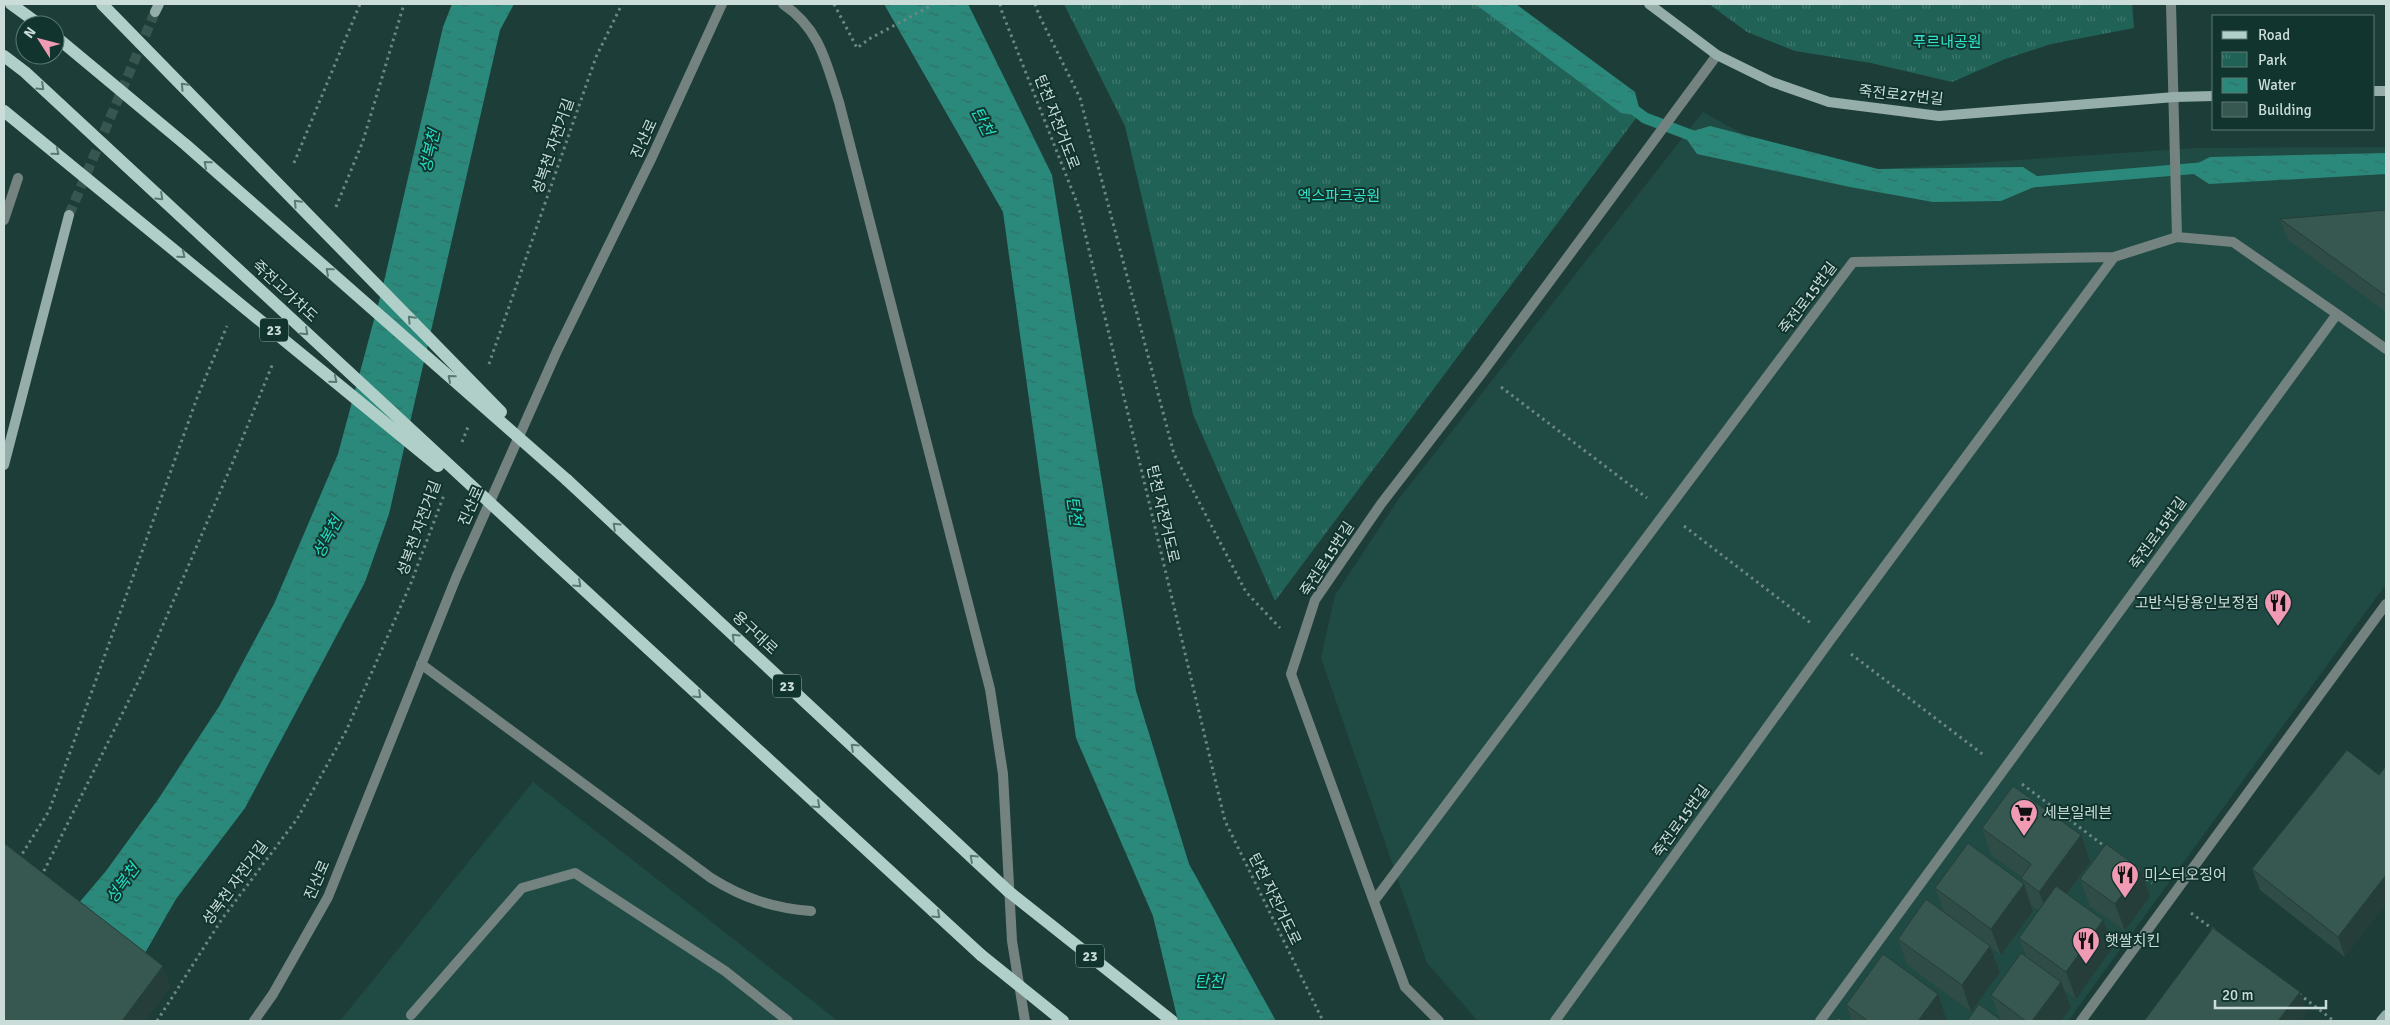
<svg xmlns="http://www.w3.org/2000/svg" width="2390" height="1025" font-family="Signika,'Noto Sans KR',sans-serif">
<defs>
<pattern id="park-tufts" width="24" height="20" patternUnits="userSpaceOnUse" patternTransform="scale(1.25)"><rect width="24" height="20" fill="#216257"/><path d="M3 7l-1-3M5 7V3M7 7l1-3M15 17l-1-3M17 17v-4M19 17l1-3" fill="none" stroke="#40786f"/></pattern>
<pattern id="water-ripples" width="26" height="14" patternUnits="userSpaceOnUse" patternTransform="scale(1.25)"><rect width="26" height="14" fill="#2a897a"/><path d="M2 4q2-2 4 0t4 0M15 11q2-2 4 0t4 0" fill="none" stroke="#317066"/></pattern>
</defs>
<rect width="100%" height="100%" fill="#1d3e38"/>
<path fill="#204b44" d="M1703,112L1779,154L1870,170L2197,148L2386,147V584L2068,1021H1478L1427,963L1321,658L1335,595L1398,500Z
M533,782L838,1021H340Z"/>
<path fill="url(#park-tufts)" d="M1064,4H1485L1636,118L1275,601L1193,414L1125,126Z
M1709,4H2132L2134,28L2051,44L2005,59L1952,82L1871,63L1795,51L1747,32Z"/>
<path fill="url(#water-ripples)" d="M452,4H514L500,30L389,514L365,582L245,808L176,899L106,1021H4L39,950L106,871L159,798L220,705L274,604L338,454L382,290L443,27Z
M884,4H968L1052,175L1136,691L1189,864L1276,1021H1178L1153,916L1076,738L1003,212Z
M1475,4H1516L1635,92L1641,116L1621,113Z
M1710,126L1878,169L2023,167L2046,182L2001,201L1933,202L1850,187L1697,154L1683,134Z
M2386,153V174L2209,184L2186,169L2210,157Z"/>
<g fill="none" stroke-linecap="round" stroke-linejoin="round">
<path stroke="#2a897a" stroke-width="11" d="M1629,106L1645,118L1698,138
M2031,182L2200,168"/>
<path stroke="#375650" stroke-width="10" stroke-dasharray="10 5" stroke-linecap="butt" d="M69,215L155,12"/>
<path stroke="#6d8782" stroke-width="3" stroke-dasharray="2.5 4" stroke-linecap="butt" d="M834,4L857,48L869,39L934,4
M1000,4L1002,12L1079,208L1225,821L1323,1021
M1035,4L1039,15L1080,98L1174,454L1246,592L1280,628
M294,163L360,4
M336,207L363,141L404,4
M489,364L596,57L622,4
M1501,387L1647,498
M462,442L468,427
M1684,526L1812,624
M1851,654L1985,756
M2022,784L2107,848
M19,859L49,811L197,398L227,326
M2141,875L2152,883
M41,877L142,674L232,464L273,363
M2191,913L2214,930
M2299,994L2334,1021
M157,1021L222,919L297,819L346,731L411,583L444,495"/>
<path stroke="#748380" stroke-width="10" d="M4,220L18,178
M411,1015L522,888L575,873L725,971L788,1021"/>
<path stroke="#748380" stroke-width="10" d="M783,4C820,29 826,62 839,102L990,689L1003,774L1012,941L1025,1021
M2337,314L2386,349
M421,664L711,878C743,898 773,908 811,911
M1374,901L1853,262L2114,257
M254,1021L273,994L328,897L456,578L557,351L652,157L722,4
M1439,1021L1405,987L1291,674L1315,600L1381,504L1482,373L1717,55
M1555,1021L1831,639L2114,257L2177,237L2171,4
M1820,1021L2337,314L2233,242L2177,237
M2081,1021L2386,604"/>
<path stroke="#96aea9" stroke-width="10" d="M1649,4L1717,55L1772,82L1829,102L1939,116L2175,97L2214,96
M155,12L159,4
M2374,91H2386
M4,465L69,215
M2381,1021L2386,1015"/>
<path stroke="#b0cfc8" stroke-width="12" d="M11,4L40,25
M567,480L1008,891
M542,551L981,955"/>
<path stroke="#b0cfc8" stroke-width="12" d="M102,4L501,412
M55,36L186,145L567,480
M4,56L25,72L542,551
M4,111L438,466
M1008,891L1172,1021
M981,955L1063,1021"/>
</g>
<path fill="#2f4c46" d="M2386,210V312L2288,240L2280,219Z
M2379,775L2345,957L2260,890L2252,869Z
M1982,828L2090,862L2067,894L2103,920L2113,947L2076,999L2064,990L2071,1008L2061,1021H1967L2000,1019L1991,995L2026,956L2019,938L2039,911L2032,906L2033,911L2001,955L1991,948L2000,972L1971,1012L1907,965L1898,939L1944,912L1935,888L2023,883L2021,878L2022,877L1991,855Z
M2141,869L2150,896L2125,931L2090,906L2080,879Z
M1938,994L1947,1021H1852L1846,1005Z"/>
<path fill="#263e39" d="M2081,835L2090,862L2049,918L2039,892Z
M2141,869L2150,896L2125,931L2115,904Z
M2386,875V905L2345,957L2338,937Z
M2024,884L2033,911L2001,955L1991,929Z
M2103,920L2113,947L2076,999L2066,972Z
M1990,946L2000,972L1971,1012L1962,985Z
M163,966L171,987L145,1021H122Z
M2061,982L2071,1008L2061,1021H2032Z
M2300,992L2307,1013L2301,1021H2278Z
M1938,994L1947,1021H1918Z"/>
<path fill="#375851" stroke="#263e39" d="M2386,210V296L2280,219Z
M2347,750L2379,775L2386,766V875L2338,937L2252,869Z
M2013,786L2081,835L2039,892L2021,878L2031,864L1982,828Z
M4,843L163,966L122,1021H4Z
M1968,843L2024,884L1991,929L1935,888Z
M2106,844L2141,869L2115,904L2080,879Z
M2056,886L2103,920L2066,972L2019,938Z
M1926,899L1990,946L1962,985L1898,939Z
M2213,928L2300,992L2278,1021H2144Z
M2021,953L2061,982L2032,1021H2026L1991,995Z
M1883,954L1938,994L1918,1021H1868L1846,1005Z
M1979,1004L2002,1021H1967Z
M1838,1017L1843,1021H1835Z"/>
<defs><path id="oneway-chevron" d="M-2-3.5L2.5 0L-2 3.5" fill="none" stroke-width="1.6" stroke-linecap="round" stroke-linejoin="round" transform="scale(1.25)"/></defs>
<g stroke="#597a73">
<use href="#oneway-chevron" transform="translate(184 86) rotate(-134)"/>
<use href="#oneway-chevron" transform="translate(41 87) rotate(43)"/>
<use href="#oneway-chevron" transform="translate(56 152) rotate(39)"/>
<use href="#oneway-chevron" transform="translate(207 164) rotate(-139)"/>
<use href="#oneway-chevron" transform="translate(160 197) rotate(43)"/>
<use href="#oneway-chevron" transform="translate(297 203) rotate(-134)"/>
<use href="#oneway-chevron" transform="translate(182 255) rotate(39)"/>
<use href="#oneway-chevron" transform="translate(329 271) rotate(-139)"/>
<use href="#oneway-chevron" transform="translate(411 319) rotate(-134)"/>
<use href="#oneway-chevron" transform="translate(305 332) rotate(43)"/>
<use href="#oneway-chevron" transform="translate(451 378) rotate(-139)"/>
<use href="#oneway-chevron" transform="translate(334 380) rotate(40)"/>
<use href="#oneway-chevron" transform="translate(616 526) rotate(-137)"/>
<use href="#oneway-chevron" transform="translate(578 584) rotate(43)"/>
<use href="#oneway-chevron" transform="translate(735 637) rotate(-137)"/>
<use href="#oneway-chevron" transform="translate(698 695) rotate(43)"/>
<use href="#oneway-chevron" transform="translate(854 747) rotate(-137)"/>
<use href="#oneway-chevron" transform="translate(817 805) rotate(43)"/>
<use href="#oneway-chevron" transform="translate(973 858) rotate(-137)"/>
<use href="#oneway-chevron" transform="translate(937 915) rotate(43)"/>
</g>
<defs>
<symbol id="restaurant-pin" viewBox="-11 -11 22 30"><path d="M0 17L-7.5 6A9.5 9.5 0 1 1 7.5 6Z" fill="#f09ab4" stroke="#12342e"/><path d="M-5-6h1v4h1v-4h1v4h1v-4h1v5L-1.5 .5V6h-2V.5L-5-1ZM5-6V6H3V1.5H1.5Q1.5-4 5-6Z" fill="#111"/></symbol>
<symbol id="supermarket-pin" viewBox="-11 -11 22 30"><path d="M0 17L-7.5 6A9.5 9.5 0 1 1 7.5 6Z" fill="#f09ab4" stroke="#12342e"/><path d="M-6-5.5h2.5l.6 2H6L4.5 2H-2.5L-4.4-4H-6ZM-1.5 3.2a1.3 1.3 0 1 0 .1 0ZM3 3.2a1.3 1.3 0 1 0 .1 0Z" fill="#111"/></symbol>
</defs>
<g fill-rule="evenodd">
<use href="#restaurant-pin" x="2262" y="587" width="32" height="43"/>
<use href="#supermarket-pin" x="2008" y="797" width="32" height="43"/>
<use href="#restaurant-pin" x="2109" y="859" width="32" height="43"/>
<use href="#restaurant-pin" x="2070" y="925" width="32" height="43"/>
</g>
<g text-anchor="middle" stroke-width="4" stroke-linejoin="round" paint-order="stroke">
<g fill="#12342e" stroke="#94aaa6" stroke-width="1">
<rect x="260" y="318.5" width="28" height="23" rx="4"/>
<rect x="773" y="674.5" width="28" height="23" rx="4"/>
<rect x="1076" y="944.5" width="28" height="23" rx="4"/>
</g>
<g font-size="14" font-weight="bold" fill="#cbddd9">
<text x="274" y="335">23</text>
<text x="787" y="691">23</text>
<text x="1090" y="961">23</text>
</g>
<g font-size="15" fill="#30e6cc" stroke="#12342e">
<text x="1947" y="47">푸르내공원</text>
<text x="1339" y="201">엑스파크공원</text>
</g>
<g font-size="15" fill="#cbddd9" stroke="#12342e">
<text transform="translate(1901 95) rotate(6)" y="5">죽전로27번길</text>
<text transform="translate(1057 122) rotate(69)" y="5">탄천 자전거도로</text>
<text transform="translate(644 139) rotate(-65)" y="5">진산로</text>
<text transform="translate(553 146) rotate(-71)" y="5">성복천 자전거길</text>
<text transform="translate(285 291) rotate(43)" y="5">죽전고가차도</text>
<text transform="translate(1808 298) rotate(-53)" y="5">죽전로15번길</text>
<text transform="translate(471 506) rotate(-66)" y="5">진산로</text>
<text transform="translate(1163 514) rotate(77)" y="5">탄천 자전거도로</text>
<text transform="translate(419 528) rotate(-70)" y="5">성복천 자전거길</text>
<text transform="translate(2158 533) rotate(-54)" y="5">죽전로15번길</text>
<text transform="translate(1327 559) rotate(-57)" y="5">죽전로15번길</text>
<text transform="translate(755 633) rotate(43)" y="5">용구대로</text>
<text transform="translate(1681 821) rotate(-54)" y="5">죽전로15번길</text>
<text transform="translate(317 880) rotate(-66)" y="5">진산로</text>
<text transform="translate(235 883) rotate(-54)" y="5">성복천 자전거길</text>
<text transform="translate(1275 899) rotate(64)" y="5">탄천 자전거도로</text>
</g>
<g font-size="15" fill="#cbddd9" stroke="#12342e" text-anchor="start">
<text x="2259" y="608" text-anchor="end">고반식당용인보정점</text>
<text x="2043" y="818">세븐일레븐</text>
<text x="2144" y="880">미스터오징어</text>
<text x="2105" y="946">햇쌀치킨</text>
</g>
<g font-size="16" font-style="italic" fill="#22e0c6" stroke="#12342e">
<text transform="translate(983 121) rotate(63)" y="6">탄천</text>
<text transform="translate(429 151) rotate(-77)" y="6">성복천</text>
<text transform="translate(1075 511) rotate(82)" y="6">탄천</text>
<text transform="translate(327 537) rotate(-62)" y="6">성복천</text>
<text transform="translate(122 883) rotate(-54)" y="6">성복천</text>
<text x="1209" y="987">탄천</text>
</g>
</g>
<rect width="2390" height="1025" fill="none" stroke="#cbddd9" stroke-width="10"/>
<rect x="2212" y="15" width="162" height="115" fill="#12342e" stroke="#5c7872"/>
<rect x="2222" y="31" width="25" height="8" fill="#b0cfc8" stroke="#5c7872"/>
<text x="2258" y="40" font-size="15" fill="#cbddd9">Road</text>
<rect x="2222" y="52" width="25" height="15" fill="url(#park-tufts)" stroke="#5c7872"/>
<text x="2258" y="65" font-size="15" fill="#cbddd9">Park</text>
<rect x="2222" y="78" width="25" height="15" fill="url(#water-ripples)" stroke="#5c7872"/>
<text x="2258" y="90" font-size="15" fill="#cbddd9">Water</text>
<rect x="2222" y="102" width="25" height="15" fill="#375851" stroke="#5c7872"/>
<text x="2258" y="115" font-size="15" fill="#cbddd9">Building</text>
<g transform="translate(40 40) rotate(306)"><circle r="24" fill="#12342e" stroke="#5c7872"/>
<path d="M0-4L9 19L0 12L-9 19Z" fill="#f09ab4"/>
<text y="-8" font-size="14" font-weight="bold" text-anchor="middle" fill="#cbddd9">N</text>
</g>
<path d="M2215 1000v8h111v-8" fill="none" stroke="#cbddd9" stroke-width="2.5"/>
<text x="2222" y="1000" font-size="15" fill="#cbddd9" stroke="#12342e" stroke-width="4" paint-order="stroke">20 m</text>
</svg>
